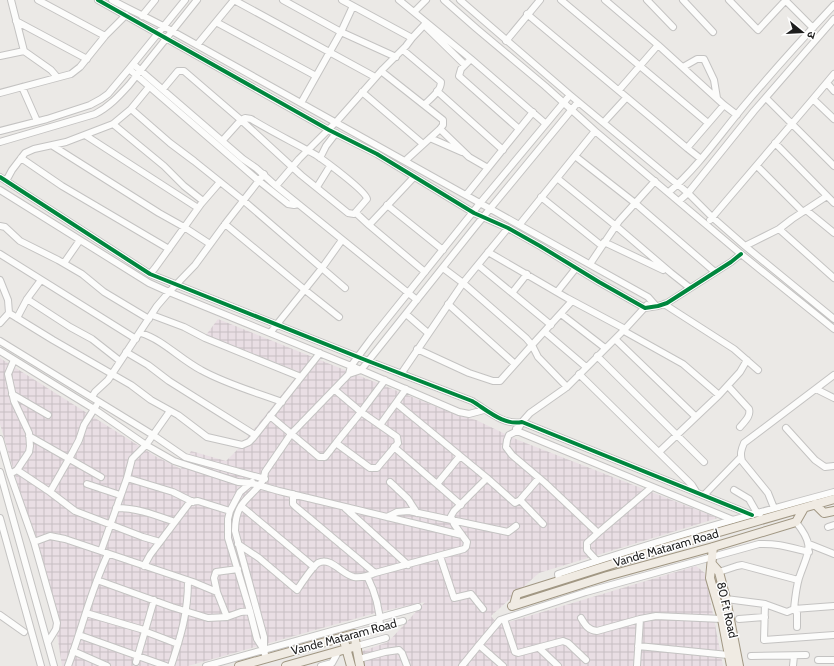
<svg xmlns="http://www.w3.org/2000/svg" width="834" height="666" font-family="Cabin,'Noto Sans Devanagari',sans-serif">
<defs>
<pattern id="industrial-grid" width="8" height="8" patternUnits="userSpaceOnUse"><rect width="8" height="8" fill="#e9dee4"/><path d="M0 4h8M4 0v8" fill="none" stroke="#c7bec3"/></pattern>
</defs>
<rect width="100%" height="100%" fill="#ebe9e6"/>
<path fill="url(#industrial-grid)" d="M218,319L457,415L476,420L518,440L718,518L539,573L491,616L499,625L696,566L705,573L723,666H364L360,652L388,642L425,602L379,612L188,666H62L57,634L59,625L0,424V358L155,456L181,469L191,451L226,461L239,448L300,372L206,335Z"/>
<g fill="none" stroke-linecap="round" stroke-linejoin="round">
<defs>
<path id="minor" d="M38,0L105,36
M98,0L329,130L377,154L474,213L508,228L540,246L599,282L645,308L658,306L667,303L731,262L741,254
M112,0C132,11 153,20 172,31C331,119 490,207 648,297L656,306
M234,0L375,77
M283,0L341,32L396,57
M342,0L412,38
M399,0L471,59L546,124
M444,0L477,29L545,86L595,131L741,254L834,329
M460,0L570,95L688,193L712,217L745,246L834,319
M561,0L708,123
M605,0L658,45L724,105L737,115
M647,0L673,27
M683,0L713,32
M729,0L758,30L785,1
M785,0L813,28
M414,12L426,0
M527,14L655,121L687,148L701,159
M142,16L155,0
M16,21L87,59
M216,22L316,76
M424,25L465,65
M506,41L540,0
M197,45L234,0
M24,51L51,70L57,77
M0,56L24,51L11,0
M471,59L461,69L459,76L519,129
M133,64L243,159L256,168L276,186L417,300
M683,67L697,59H704L714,80L717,98
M129,69L259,181L288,204L294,205L298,204
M381,71L424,105C431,98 441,91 441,82L403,50
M827,83L834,91
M22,87L37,121
M163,89L178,71H184L241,120L245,118L251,119C272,132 295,143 316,155C325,161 366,191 367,199L354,214L348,213L301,175L241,120L223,140
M619,90L658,45
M437,91L503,150
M362,92L423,144
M0,93L71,74L80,67L105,36L126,15
M766,98L834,166
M813,99L834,74
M301,103L341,32L353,6
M131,109L149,87
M604,122L626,98
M113,124L164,166L184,186L203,201
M440,129L469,157L488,168
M0,131L47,119L90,105L101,99L108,94L129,69L185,0
M85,135L198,208
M430,138L462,152
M0,142L95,114C109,107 119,96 129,85L197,0
M775,143L834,203
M53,146L159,213L184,227L210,244
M687,148L724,105
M575,156L635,203L715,272
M21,158L62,186L169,249
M320,158L326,146L336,133
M406,160L440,129L443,125V120L424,105
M757,166L803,212
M0,177L150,274L368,361L472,401C487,410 504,426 522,422L752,515
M557,178L616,226L671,273L690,288
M6,181L12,170L25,153L34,149L66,142L113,124L131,109L170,143L194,161L244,201L345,288
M276,186L299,159L337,121L383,69L406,46L412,38L426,23
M317,187L330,166
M0,190L149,283L169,292L361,370L459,412L469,414L484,410
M669,192C697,168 719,136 743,107C772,72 803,38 834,5
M467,194L533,112
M541,197L602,246
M679,201L688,193L754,111L834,19
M387,205L443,250
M806,210L834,233
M356,213L369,225L414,177
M710,220L813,99L834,119
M225,224L305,290L339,317
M520,224L595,131
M369,225L425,272
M0,226L5,227L20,241L58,260L82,274L104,292L149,319
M779,229L834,278
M604,242L663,270
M745,246L779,229L792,219L827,196
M488,252L567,298L625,329
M0,254L136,339
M64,263L80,240
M590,264L619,221L655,181
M478,265L551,325
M443,268L463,283L526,338L532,345L572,301
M150,274L155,268L201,204L220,182
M0,280L8,300L9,313L0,323
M557,292L576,268
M512,293L527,274
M27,299L70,327L92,339L120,361
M448,304L515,364
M664,304L734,349L758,370
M9,313L53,340L131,385L151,400L178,415L207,437L242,445L249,442L253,438L320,353
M406,314L428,333
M561,314L605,348
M152,315L184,327L205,338L301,377
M17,318L27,299L41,280
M624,331L683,364L719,395
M545,332L586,367
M141,333C163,340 180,359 201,370C226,384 255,392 282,402
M270,333L322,268L342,240
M615,339L696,417
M0,341L153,435L185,457L265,479
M417,349L469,373L493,381H500L532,345L538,357L567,387
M0,351L94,409L146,445L174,461L238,482L251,483L279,491L462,535
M126,352L148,365L169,381L255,435
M597,356L704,462
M14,360L8,374L14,401L29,433L30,446L29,452L17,470L10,474L34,542L50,536L65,539L193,582L217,592L214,578L216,572L238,569
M349,374L361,370L475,227L578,102
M401,374L463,283L508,228
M579,374L692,485L697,493
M728,386L749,409C751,416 745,421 740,427
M816,389L834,398
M335,390L361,412L397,437L398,443L377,468H370L336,443L361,412L385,380
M12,394L48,415
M92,397L95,392L108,380L157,306L169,292L195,265L225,224L264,174
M396,403L487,478
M270,416L319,457H325L336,443
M380,425L406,389
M786,428L815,460L825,467L834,466
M516,429L517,431L733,520
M29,436L101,477
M0,439L10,474
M394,447L461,505
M659,452L719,395L740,372L747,360
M17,470L50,492L75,511L143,537L160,542
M0,472L54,666
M127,478L132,459L146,445L170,411
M252,482L240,492L230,511L228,519V538L250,611L257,639L264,650
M390,482L408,499L417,513
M87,484L120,495
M437,484L460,456
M734,490L749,499L757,513L760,514
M50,492L70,457L79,440L84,425L96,406
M293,494V504L296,507L375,573
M704,495L741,457
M520,500L543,524
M241,506L314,567
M116,508C138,508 155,515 175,522
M345,508L408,565
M774,508L768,493L742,461C740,454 741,450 744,443L834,375
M387,517L397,512L409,511L508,532L516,526
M0,518L41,666
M796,522C816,547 808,551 799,578C796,588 795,599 794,609L797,613V627
M828,527L834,525
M598,533L545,483L512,455L506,447L507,440L509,435L517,431L522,422L530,413L567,387L625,329L647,305
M34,542L57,623L56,629L48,642
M238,544L259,558L297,590C301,584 313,566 318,563C331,556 342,575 354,577C362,578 368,576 375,573L464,549L466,547L467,542L454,524L451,516L454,511L487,478L515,503L520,500L539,478
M809,544L834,554
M101,551L127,478L173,492L193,502
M440,556L454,598L471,594L483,609
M597,561L587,550V543L598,533L652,487
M144,566L150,555L190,502L198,501L230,511
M719,572L737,566L742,565L798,580
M367,576C375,592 380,609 380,626
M97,580L172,607L208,618L227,617L241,612L250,611
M559,580L558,574C649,543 741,517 834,492
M217,592L227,617
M726,599L765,604L787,612L794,609L834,606
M765,604L764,640L834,635
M86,613L144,630
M0,615L24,632
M581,618C585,625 588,630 597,631L640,619
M504,619L515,652L518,653L563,641L568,643L586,660
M739,619L765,617
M144,631L178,644
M354,634L403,621
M79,635L166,666
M479,645L500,620L586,592L759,544C777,543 792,548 809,552
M357,646L386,638
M638,646L728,655
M539,648L558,666
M73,651L107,666
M751,656L806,655
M266,659L264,650V637L235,531C235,522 236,514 241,506C248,494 264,487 265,472L291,434L349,374L351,366L371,339L481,202L570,95
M359,659L385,652L399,650L402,653L407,666
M818,660H834
M136,662L154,600
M68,666C82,629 91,589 108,554
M171,666C181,636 188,612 188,581
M206,666L418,607
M321,666L332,663L338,652
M462,666L479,645L503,666
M637,666L640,619L656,616L722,619
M793,666L794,656"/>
<path id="major" d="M815,504L824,513L834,511
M713,547L710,578L722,619L731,666
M712,564L719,572L726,599L739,666
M514,605L517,594L667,547L834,499
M512,606L607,576L713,547L796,522L804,508
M343,637L351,666
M239,666L354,634L360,666
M286,666L357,646"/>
</defs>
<use href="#minor" stroke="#c4c3c2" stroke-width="8"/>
<use href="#major" stroke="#a19783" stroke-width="10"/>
<use href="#minor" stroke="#fcfcfb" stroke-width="6"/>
<use href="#major" stroke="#f0ebe3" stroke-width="8"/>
<defs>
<path id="cycleway" d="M98,0L329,130L377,154L474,213L508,228L540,246L599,282L645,308L658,306L667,303L731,262L741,254
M0,177L150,274L368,361L472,401C487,410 504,426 522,422L752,515"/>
</defs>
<use href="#cycleway" stroke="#fff" stroke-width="6"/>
<use href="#cycleway" stroke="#00873e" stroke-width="4"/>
</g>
<g text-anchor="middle" stroke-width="3" stroke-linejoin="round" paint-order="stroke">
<g font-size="12" fill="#1d1d1d" stroke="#fff">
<text transform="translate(666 548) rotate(-16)" y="4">Vande Mataram Road</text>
<text transform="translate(727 610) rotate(77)" y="4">80 Ft Road</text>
<text transform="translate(344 637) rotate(-15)" y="4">Vande Mataram Road</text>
</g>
</g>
<g transform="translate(802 32) rotate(108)" stroke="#ffffff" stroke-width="3" paint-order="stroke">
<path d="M0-3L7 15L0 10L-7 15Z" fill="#1d1d1d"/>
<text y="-6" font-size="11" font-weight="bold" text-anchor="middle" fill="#1d1d1d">उ</text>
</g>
</svg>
